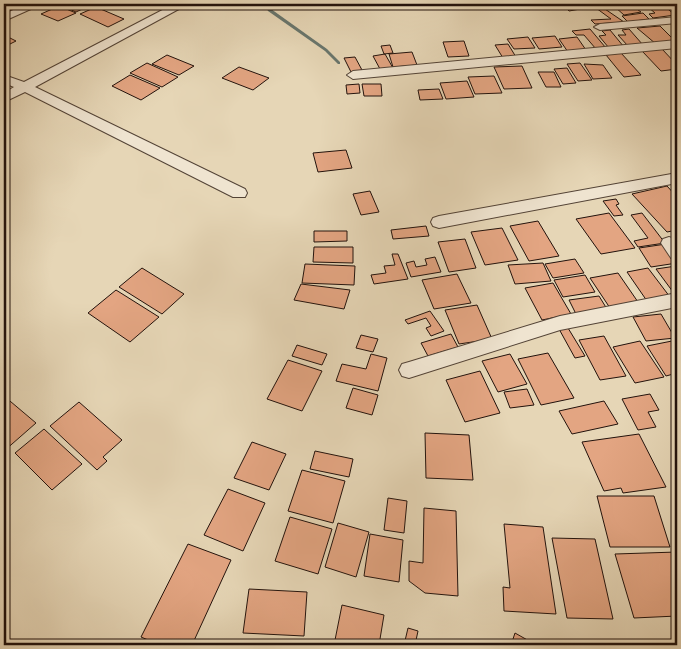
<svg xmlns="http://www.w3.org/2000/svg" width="681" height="649" font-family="Cardo,serif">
<rect width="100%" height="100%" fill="#e6d6b6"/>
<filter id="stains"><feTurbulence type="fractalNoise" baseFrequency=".004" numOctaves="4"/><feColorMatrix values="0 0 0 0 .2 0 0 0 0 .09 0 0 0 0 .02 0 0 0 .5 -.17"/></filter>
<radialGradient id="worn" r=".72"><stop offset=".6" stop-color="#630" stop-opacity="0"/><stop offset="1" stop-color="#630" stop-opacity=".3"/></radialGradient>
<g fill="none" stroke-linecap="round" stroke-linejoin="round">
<path fill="#68766d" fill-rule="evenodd" d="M264,4H268L271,9L327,49L340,62V64H338L325,51L268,11Z"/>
</g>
<path fill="#e3a582" stroke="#22120c" d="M58,4H93L76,12Z
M586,4H594L597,6L569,11L565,7Z
M623,4H630L641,12L624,15L615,7L625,5Z
M663,5L675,15L653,18L649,14L655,13L648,7Z
M59,6L76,13L58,21L41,14Z
M96,7L124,19L108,27L80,14Z
M602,7L624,22L595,24L591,20L611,19L596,8Z
M643,13L649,19L628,22L622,16Z
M660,26L676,42L656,44L637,28Z
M590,29L606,48L596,49L584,35H576L572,31Z
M629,29L643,45L628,46L618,35H626L622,30Z
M610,30L624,47L609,48L599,36L606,35L602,31Z
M4,35L16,41L4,47Z
M555,36L562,47L539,49L532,38Z
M528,37L535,48L514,49L507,39Z
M577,37L586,50L568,52L559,39Z
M464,41L469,56L448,57L443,42Z
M508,44L516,57L503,58L495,45Z
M390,45L393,53L384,54L381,46Z
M662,49L677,65V69L661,71L642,51Z
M412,52L417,65L393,67L389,54Z
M621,53L641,75L624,77L606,55Z
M385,54L393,68L380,69L373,56Z
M167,55L194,66L179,75L152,64Z
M355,57L362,70L351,72L344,58Z
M147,63L178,77L162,87L130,73Z
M580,63L592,80L578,81L567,64Z
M584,64L603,65L612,78L593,79Z
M522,66L532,88L504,89L494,67Z
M239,67L269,78L253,90L222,78Z
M567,68L576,83L563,84L554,69Z
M538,72H554L561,87H546Z
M130,75L160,88L141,100L112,86Z
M494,76L502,93L475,94L468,77Z
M467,81L474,97L446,99L440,83Z
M359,84L360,93L347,94L346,85Z
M362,84H381L382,96H364Z
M439,89L443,99L420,100L418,90Z
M346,150L352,168L318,172L313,153Z
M667,186L677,197V230L667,232L632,194Z
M370,191L379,212L361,215L353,194Z
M616,199L619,204L616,205L623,215L614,216L603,201Z
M609,213L635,248L601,254L576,219Z
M642,213L665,243L638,247L634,241L648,238L631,215Z
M538,221L559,256L529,261L510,226Z
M426,226L429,236L393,239L391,230Z
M502,228L518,260L485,265L471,232Z
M314,231H347V241L314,242Z
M465,239L476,268L449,272L438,242Z
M666,244L677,263L651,267L639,248Z
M314,247H353V263L313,262Z
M392,254H398L408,279L374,284L371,275L386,273L384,266L395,265Z
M435,257L441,272L411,277L406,263L414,261L416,267L427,265L425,259Z
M575,259L584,273L553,278L545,264Z
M543,263L551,281L515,284L508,265Z
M305,264L355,266L354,285L302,283Z
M676,266L677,268L676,296L656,269Z
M142,268L184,294L162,314L119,287Z
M648,268L670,297L647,301L627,272Z
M618,273L638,302L610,308L590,278Z
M457,274L471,303L434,309L422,280Z
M585,275L595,292L563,297L554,280Z
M553,283L571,314L542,320L525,288Z
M301,284L350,290L344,309L294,300Z
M116,290L159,317L130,342L88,313Z
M599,296L607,309L576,314L569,300Z
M477,305L492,339L459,344L445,310Z
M430,311L444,331L431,336L426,328L431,326L426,318L408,324L405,320Z
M661,314L675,338L646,341L633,317Z
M568,328L585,356L575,358L559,329Z
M451,334L458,347L428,356L421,343Z
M361,335L378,339L373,352L356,348Z
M604,336L626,376L600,380L579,340Z
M677,340V373L666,376L647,346Z
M640,341L664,377L635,383L613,347Z
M297,345L327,354L322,365L292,356Z
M548,353L574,398L541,405L518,359Z
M371,354L387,358L378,391L336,381L342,364L366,369Z
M510,354L527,384L498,392L482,361Z
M288,360L322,371L302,411L267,399Z
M480,371L500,413L465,422L446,380Z
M353,388L378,395L372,415L346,408Z
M527,389L534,405L510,408L504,392Z
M650,394L659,410L648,412L656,427L638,430L622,399Z
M4,396L36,423L4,451Z
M604,401L618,424L572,434L559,411Z
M79,402L122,440L103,457L107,461L97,470L50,426Z
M44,429L82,464L52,490L15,453Z
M425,433L469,435L473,480L426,478Z
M639,434L666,487L623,493L621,488L604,491L582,442Z
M252,442L286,454L269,490L234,478Z
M315,451L353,459L349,477L310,469Z
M302,470L345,481L333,523L288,511Z
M228,489L265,503L243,551L204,535Z
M597,496H654L670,547H610Z
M388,498L407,501L404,533L384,530Z
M424,508L456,511L458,596L425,593L409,581V561L423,563Z
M290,517L332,529L318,574L275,561Z
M338,523L369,532L356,577L325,567Z
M504,524L543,527L556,614L504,611L503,587L510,588Z
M370,534L403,540L399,582L364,576Z
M552,538L595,539L613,619L567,618Z
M188,544L231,560L192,645H160L141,637Z
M677,552V616L634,618L615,554Z
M249,589L307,592L304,636L243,633Z
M342,605L384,615L379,645H334Z
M408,628L418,631L415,645H404Z
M515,633L531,642L530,645H511Z"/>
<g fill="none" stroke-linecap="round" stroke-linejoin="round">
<defs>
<path id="street" d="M27,4H42L4,21V14Z
M174,4H188L35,87L245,189L247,193L245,197H233L25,92L4,102V93L14,87L4,83V75L24,82Z
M677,17V23L600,30L594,27L600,24Z
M677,40V48L353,79L347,75L353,71Z
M677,173V183L439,228L433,226L431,222L433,218L439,216Z
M669,237C680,240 677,250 677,260L671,258L661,243L663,239Z
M677,293V307L560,330L409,378L402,376L399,370L402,364L409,362L560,316Z"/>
</defs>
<use href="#street" stroke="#534336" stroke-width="2"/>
<use href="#street" fill="#efe4d0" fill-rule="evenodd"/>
</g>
<rect width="681" height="649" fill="none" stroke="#e6d6b6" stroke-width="20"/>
<rect x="5" y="5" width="671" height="639" fill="none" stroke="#22120c" stroke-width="2.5"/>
<rect x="10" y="10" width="661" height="629" fill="none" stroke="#22120c"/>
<rect width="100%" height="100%" filter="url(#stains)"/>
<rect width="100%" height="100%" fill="url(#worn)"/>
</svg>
